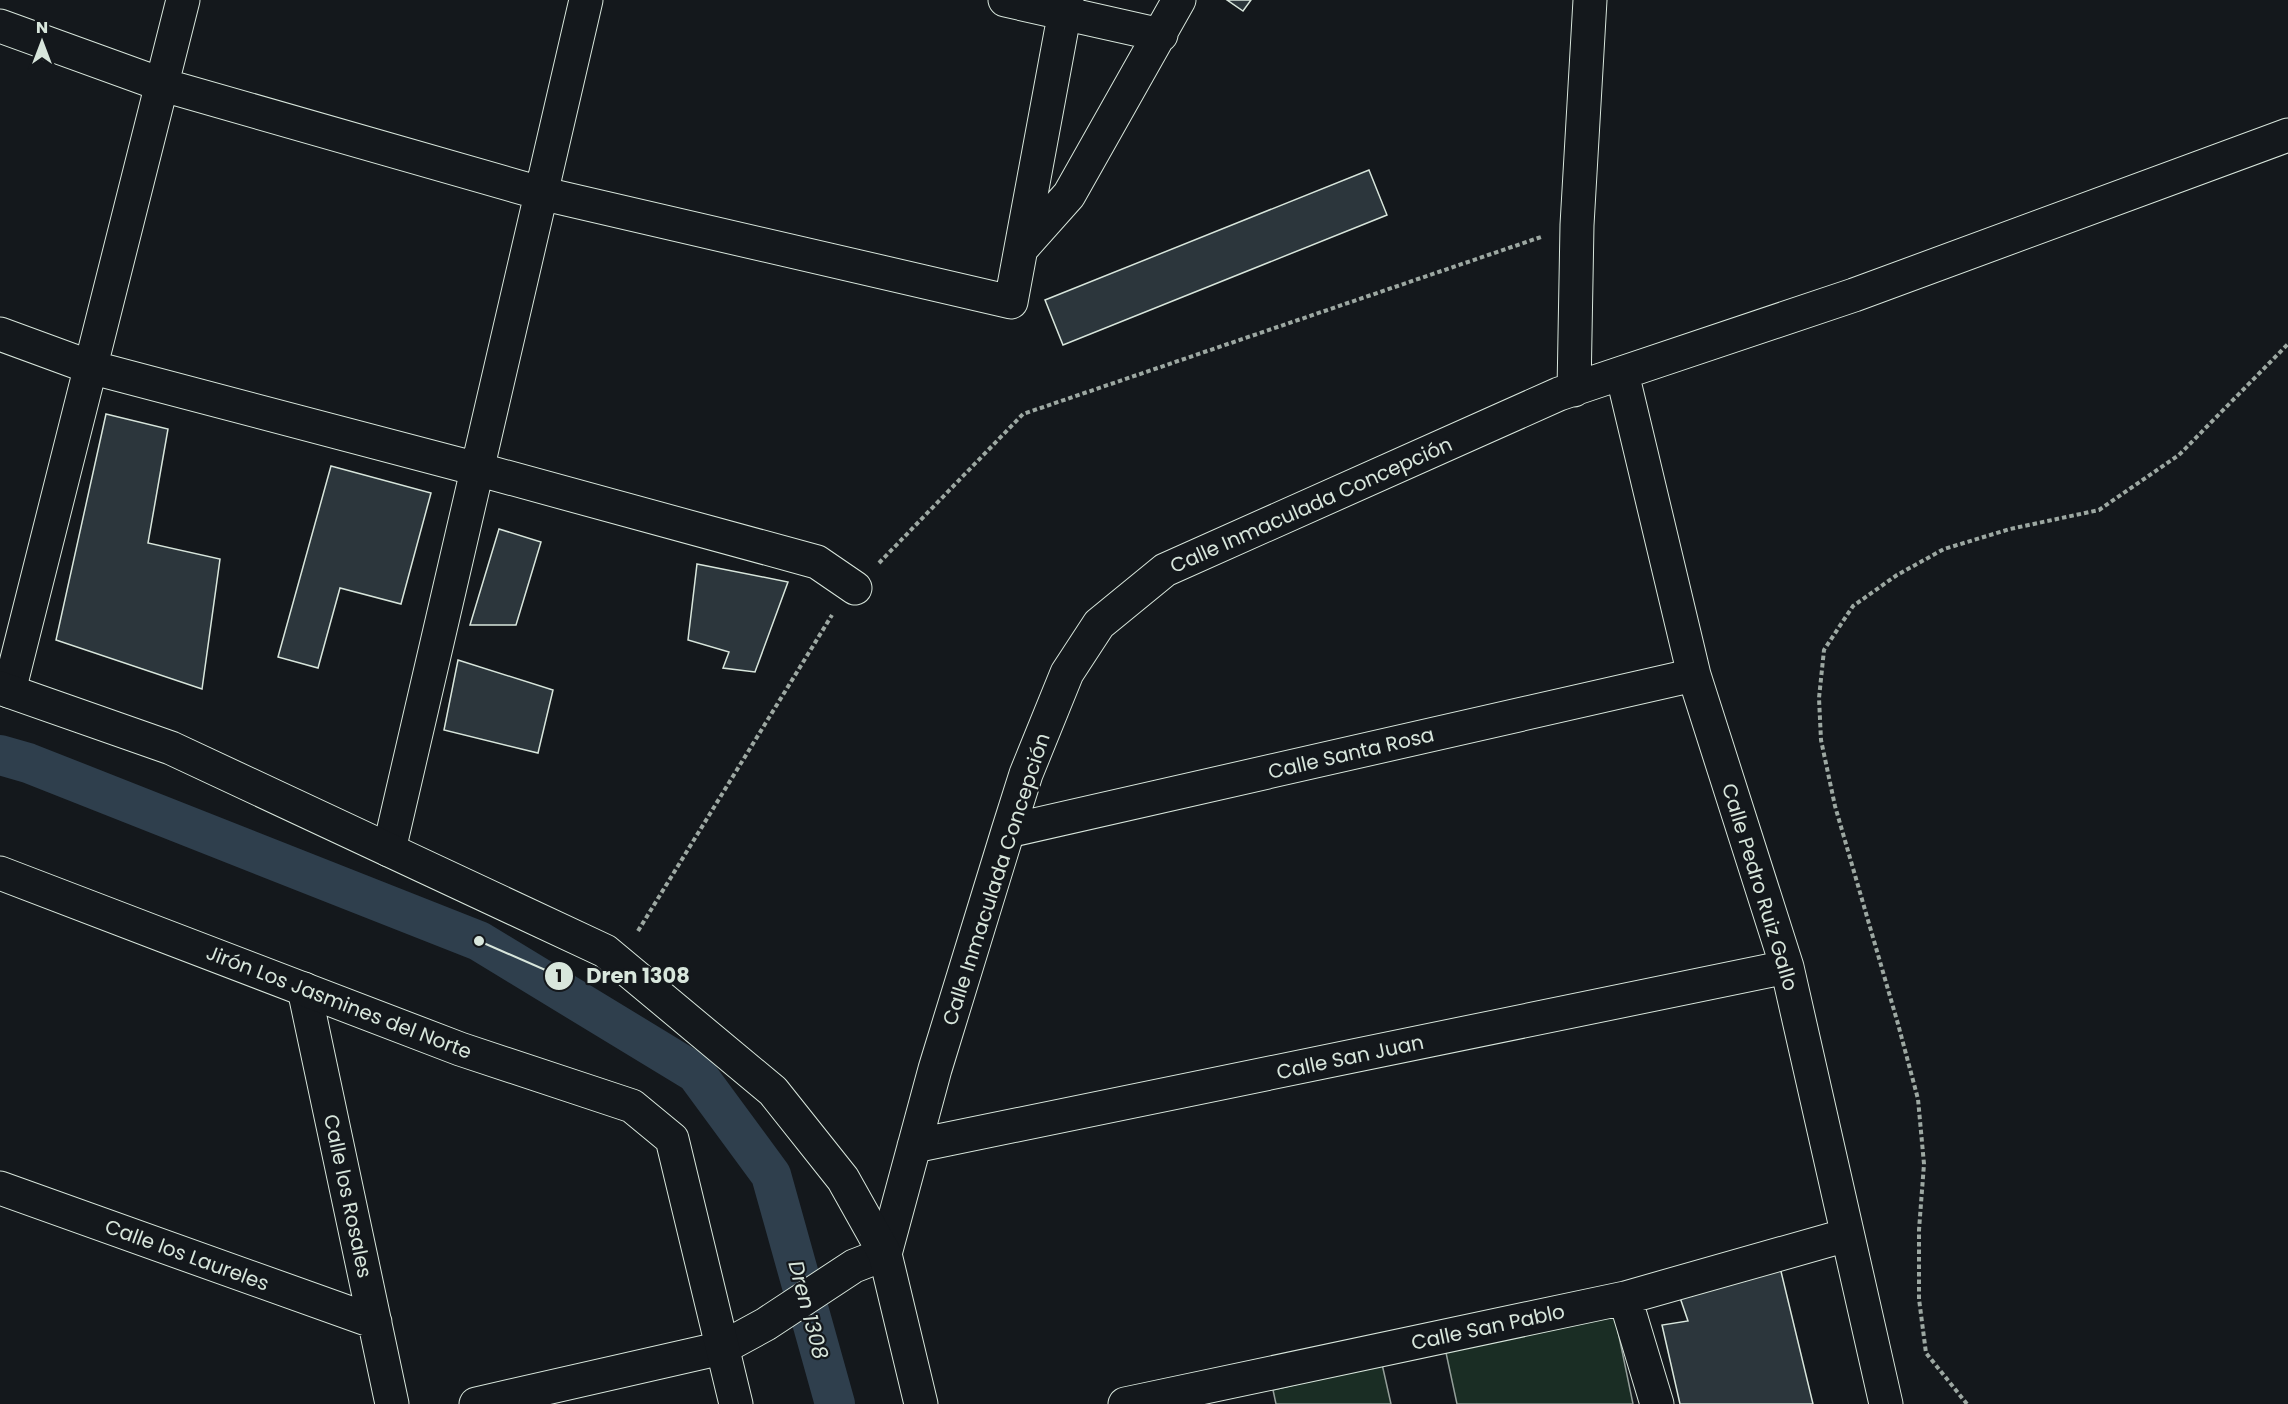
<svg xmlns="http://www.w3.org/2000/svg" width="2288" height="1404" font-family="Poppins,sans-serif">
<rect width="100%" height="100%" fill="#14181c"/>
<path fill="#1a2d24" stroke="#939e99" stroke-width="1.5" d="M1614,1312L1633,1404H1457L1445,1348Z
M1382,1364L1391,1404H1276L1273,1390Z"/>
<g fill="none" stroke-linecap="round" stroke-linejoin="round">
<path stroke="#2f3f4d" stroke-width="40" d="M0,755L28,763L479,941L696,1073L771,1175L835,1404"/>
</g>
<path fill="#2c363c" stroke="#d8e6dc" stroke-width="1.5" d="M1227,0H1251L1243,11Z
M1369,170L1387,215L1063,345L1045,300Z
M106,414L168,429L148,543L220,559L202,689L56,640Z
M331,466L431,493L401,604L340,588L318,668L278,657Z
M499,529L541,542L516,625H470Z
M697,564L788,582L755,672L723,668L729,652L688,640Z
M458,660L553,690L538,753L444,730Z
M1778,1259L1813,1404H1680L1662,1325L1688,1321L1676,1286Z"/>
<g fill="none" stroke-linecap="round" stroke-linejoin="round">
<defs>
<path id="minor" d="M1005,0L1161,35
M0,26L163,85L540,193L1011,302L1067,0
M1021,249L1069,195L1179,0
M0,334L90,367L477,469L817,562L855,588
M1622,373L1694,675L1787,967L1886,1404
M1574,390L1577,225L1590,0
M9,691L183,0
M1008,831L1694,675
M389,850L586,0
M304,989L392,1404
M914,1146L1787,967
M0,1188L375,1322
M1625,1298L1657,1404
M476,1404L722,1348L766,1324L854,1266L885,1254L935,1069L1008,831L1026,774L1067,673L1099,624L1165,570L1559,394L1854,295L2288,135
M1125,1404L1625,1298L1847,1235"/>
<path id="tertiary" d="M0,688L171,748L605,951L773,1091L843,1179L885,1254L921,1404
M0,873L460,1049L632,1106L672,1139L736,1404"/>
</defs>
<use href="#minor" stroke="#d8e6dc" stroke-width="35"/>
<use href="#tertiary" stroke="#d8e6dc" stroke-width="35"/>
<path stroke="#9da8a2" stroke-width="4" stroke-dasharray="4.5 3" stroke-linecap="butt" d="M879,563L1023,414L1541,237
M638,931L832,615
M1967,1404L1926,1353L1919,1299V1230L1924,1164L1918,1099L1898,1024L1835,806L1821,740L1819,698L1824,650L1853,606L1897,575L1944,549L2010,529L2099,510L2179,455L2288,344"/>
<use href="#minor" stroke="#14181c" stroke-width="33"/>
<use href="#tertiary" stroke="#14181c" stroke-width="33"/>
</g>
<g text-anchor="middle" stroke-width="4.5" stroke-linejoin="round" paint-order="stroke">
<g font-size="20" fill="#d8e6dc" stroke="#14181c">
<text transform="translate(1311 505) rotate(-24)" y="7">Calle Inmaculada Concepción</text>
<text transform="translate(1351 753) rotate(-13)" y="7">Calle Santa Rosa</text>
<text transform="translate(996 879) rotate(-72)" y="7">Calle Inmaculada Concepción</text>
<text transform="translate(1760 887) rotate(73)" y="7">Calle Pedro Ruiz Gallo</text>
<text transform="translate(339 1002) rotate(21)" y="7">Jirón Los Jasmines del Norte</text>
<text transform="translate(1350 1057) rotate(-12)" y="7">Calle San Juan</text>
<text transform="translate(348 1196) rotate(78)" y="7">Calle los Rosales</text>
<text transform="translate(187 1255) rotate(20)" y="7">Calle los Laureles</text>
<text transform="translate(1488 1327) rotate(-12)" y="7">Calle San Pablo</text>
</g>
<g font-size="21" font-style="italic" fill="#d8e6dc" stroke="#14181c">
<text transform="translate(808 1310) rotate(75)" y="7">Dren 1308</text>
</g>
</g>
<path fill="none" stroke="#d8e6dc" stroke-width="2" d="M479 941L559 976"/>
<g fill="#d8e6dc" stroke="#14181c" stroke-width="2">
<circle cx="479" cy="941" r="6"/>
<circle cx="559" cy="976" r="15"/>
</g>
<g font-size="18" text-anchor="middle" font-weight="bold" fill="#111">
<text x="559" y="982">1</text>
</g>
<g font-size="21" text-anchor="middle" font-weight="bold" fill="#d8e6dc" stroke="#14181c" stroke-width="4.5" stroke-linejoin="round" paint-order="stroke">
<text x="638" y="983">Dren 1308</text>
</g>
<g transform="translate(42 42)" stroke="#14181c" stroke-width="4.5" paint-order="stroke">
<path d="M0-4.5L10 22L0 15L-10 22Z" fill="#d8e6dc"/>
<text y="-9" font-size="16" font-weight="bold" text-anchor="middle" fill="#d8e6dc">N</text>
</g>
</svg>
